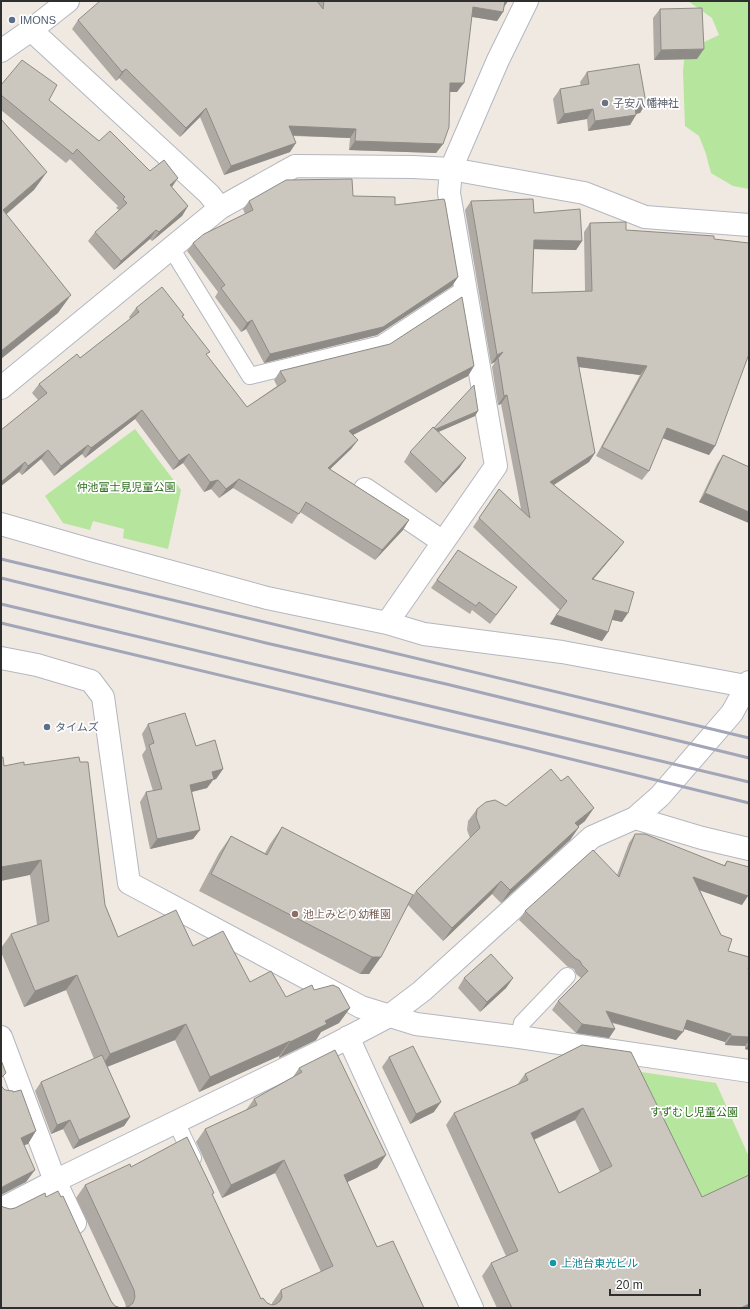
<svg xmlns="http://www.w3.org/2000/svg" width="750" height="1309" font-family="Arial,'Noto Sans JP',sans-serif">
<rect width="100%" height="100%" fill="#efe9e1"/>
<path fill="#b6e59e" d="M688,1H749V189L733,186L711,173L706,154L699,136L685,126L683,71L685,51L719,35L712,18Z
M135,429L181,490L168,549L123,538L124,529L93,521L90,530L63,523L45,496Z
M641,1072L716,1083L749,1157V1180L702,1203Z"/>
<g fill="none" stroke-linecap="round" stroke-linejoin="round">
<defs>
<path id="service" d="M171,248L250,376L381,344L466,288
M519,1037L522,1023L567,976
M176,1122L193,1158"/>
<path id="minor" d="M31,30L209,194L220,208
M1,51L31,30L68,1
M1,388L220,208L295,166L413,167L451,169L584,193L645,217L749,225
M365,489L443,542
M1,524L91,550L267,598L387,623L424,634L562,652L746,686
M387,623L496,466L449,193L451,169L498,60L527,1
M1,658L37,665L91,681L103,697L129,883L361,1007L416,1024L519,1037L749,1071
M635,818L702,838L749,849
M1,1037L55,1181L75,1223
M348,1037L472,1308
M1,1209L55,1181L328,1048L389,1016L422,991L592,837L635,818L660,796L732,713L749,682"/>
</defs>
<use href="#service" stroke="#b4b7c1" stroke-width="18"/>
<use href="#minor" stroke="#b4b7c1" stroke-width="24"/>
<use href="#service" stroke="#fff" stroke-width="16"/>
<use href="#minor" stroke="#fff" stroke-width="22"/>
<path stroke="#a3a6b8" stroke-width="3" d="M1,559L749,738
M1,578L266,643L446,684L749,758
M1,604L749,782
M1,623L522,747L749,803"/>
</g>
<path fill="#afaba4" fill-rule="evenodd" d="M318,1H508L504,7L503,12L497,21L472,17L457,92H450L443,144L436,153L349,150L350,138L293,136L290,152L224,175L200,117L180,137L119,78L116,81L72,29L78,20L318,2Z
M660,9L697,59L654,60L653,18Z
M587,72L646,103L640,113L636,114L630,125L588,131L587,119L557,124L553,99L560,89L581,86L580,82Z
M1,85L49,100L99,141L150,171L172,187L188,206L182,216L152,241L150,239L114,270L88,241L95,232L119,210L116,208L118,206L70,159L66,163L1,110Z
M353,196L395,205L458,277L452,286L377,335L264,363L246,329L241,332L215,297L218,292L187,251L193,243L245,214L243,209L249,201Z
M471,201L534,213L582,241L576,250L534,249L532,293L585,291L584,232L590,223L626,230L715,446L709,455L662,438L649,471L642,480L596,456L640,375L579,367L595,453L589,462L554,485L624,542L617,551L593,579L622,622L612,620L608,632L602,641L550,624L560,610L473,527L499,489L521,509L501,404L498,405L492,367L495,362L491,364L465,210Z
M136,308L184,315L182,317L207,356L247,407L277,386L274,380L280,371L474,366L468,376L353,435L358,440L351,449L330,469L409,520L403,530L375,560L300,512L292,524L233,488L219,498L211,489L204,492L183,463L173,470L135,419L85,458L82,454L54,476L41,459L22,475L19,472L1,486V430L38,400L32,393L39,384L80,358L130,319L129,317Z
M478,411L475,416L438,432L460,467L436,493L404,462L410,452L434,428Z
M723,455L749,467V523L699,502L717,464Z
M458,550L511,596L490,624L472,610L470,614L431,588Z
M148,724L196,746L223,769L216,779L213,780L207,788L192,792L200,830L193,839L150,849L140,802L146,792L153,791L142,755L146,749L142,734Z
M80,762L105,905L118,937L193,946L250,982L286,997L314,990L350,1008L339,1023L321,1032L316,1040L279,1058V1056L199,1092L175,1040L107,1067L130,1117L124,1126L73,1149L63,1129L51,1134L35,1091L41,1082L94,1059L66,990L24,1007L1,952V948L11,934L37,925L30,875L4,766Z
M506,806L585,821L578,826L579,827L570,840L501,903L492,894L443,941L408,905L369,974H360L199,891L219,853L231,836L265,853L270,844L282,827L413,895L416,891L470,838L467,830L468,821L477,809Z
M635,834L724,865L727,861L742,905L700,890L728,951L748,969H749V1050L745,1049V1046L725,1045V1042L684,1029L676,1040L612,1023L615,1029L609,1038L576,1033L552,1010L558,1001L581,978L576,974L574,969L568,967L519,920L525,911L617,875L629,843Z
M464,978H513L506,988L480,1012L458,988Z
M582,1045L702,1197L749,1308H497L482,1276L491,1263L506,1256L446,1125L454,1113L517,1085L525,1074ZM575,1120L600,1172L559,1193L534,1140Z
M389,1057L434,1112L410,1124L382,1067Z
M299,1068L386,1155L377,1168L347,1182L377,1247L424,1308H1L3,1207L10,1209L15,1208L46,1197L111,1301L115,1306L121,1308L126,1307L125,1303L76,1198L85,1185L131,1167L214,1193L212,1195L261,1299L267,1303L272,1305V1303L281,1290L321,1272L275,1173L222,1198L196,1142L205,1129L246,1110L254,1099L293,1077Z"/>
<path fill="#8e8b86" d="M503,1H508L504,7Z
M473,7L503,12L497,21L467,16Z
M704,49L697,59L654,60L661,50Z
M126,69L119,78L116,81L122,72Z
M450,83H464L457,92H444Z
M646,103L640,113L628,115L635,105Z
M206,108L200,117L180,137L186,128Z
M593,109L587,119L557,124L564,114Z
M636,115L630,125L588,131L595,121Z
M289,126L356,129L350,138L283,135Z
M355,141L443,144L436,153L349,150Z
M296,143L290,152L224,175L231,166Z
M47,172L34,190L1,219L3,210Z
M178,178L172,187L170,185Z
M188,206L182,216L152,241L159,232Z
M156,230L150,239L114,270L121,261Z
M534,240L582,241L576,250L528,249Z
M458,277L452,286L377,335L264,363L270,354Z
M71,295L58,313L1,359V351Z
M252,320L246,329L241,332L247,323Z
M503,352L495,362L491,364L497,355Z
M577,357L647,366L640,375L571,366Z
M474,366L468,376L343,440L349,431Z
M507,395L501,404L498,405L504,396Z
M142,410L135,419L85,458L91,448Z
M478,411L475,416L427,437L430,432Z
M667,428L715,446L709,455L660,437Z
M358,440L351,449L322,477L328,468Z
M88,445L82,454L54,476L61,466Z
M48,450L41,459L22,475L28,466Z
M595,453L589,462L544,491L550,482Z
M189,454L183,463L173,470L179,461Z
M466,458L460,467L436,493L443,483Z
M25,462L19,472L1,486V482Z
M239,479L233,488L219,498L226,489Z
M218,480L211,489L204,492L210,482Z
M705,493L749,512V523L699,502Z
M409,520L403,530L375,560L382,550Z
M624,542L617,551L586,588L592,579Z
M615,610L628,613L622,622L609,619Z
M556,615L608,632L602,641L550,624Z
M223,769L216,779L213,780L207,788L183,794L190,785L212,772Z
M594,808L585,821L566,836L575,823Z
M579,827L570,840L501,903L510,890Z
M200,830L193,839L150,849L157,839Z
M41,860L30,875L1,881V867Z
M693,877L748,896L742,905L687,886Z
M501,881L492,894L443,941L452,928Z
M372,957H381L369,974H360Z
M77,975L66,990L24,1007L35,991Z
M513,978L506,988L480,1012L487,1002Z
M350,1008L339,1023L321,1032L316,1040L279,1058L290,1042L325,1021Z
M606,1011L683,1032L676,1040L600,1019Z
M687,1020L731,1034L725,1042L681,1028Z
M186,1024L175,1040L99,1070L110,1054Z
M582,1024L615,1029L609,1038L576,1033Z
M731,1036L749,1037V1041L745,1046L725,1045Z
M290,1041L279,1056L199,1092L210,1077Z
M749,1044V1050L745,1049Z
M441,1102L434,1112L410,1124L416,1114Z
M583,1108L575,1120L522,1145L531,1133Z
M130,1117L124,1126L73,1149L79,1140Z
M70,1120L63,1129L51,1134L57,1125Z
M36,1131L28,1144L12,1150L21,1138Z
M386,1155L377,1168L335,1188L344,1175Z
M284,1160L275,1173L222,1198L231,1185Z
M35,1170L26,1182L1,1195V1188L4,1186Z
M749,1304V1308H741Z"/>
<path fill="#cbc7bf" stroke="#8e8b86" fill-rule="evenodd" d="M100,1H317L323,9L324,1H505L503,12L473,7L464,83H450L449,127L443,144L355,141L356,129L289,126L296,143L231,166L206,108L186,128L126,69L122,72L78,20Z
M702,8L704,49L661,50L660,9Z
M22,60L57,85L49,100L99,141L110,131L150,171L164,160L178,178L170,185L188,206L159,232L156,230L121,261L95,232L127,203L123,199L125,197L77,149L73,154L1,95V85Z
M639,64L646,103L635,105L636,115L595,121L593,109L564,114L560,89L589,84L587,72Z
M1,119L47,172L3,210L71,295L1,351Z
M352,179L353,196L395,197V205L444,199L445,202L458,277L383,327L270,354L252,320L247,323L221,288L225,285L193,243L204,234L253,210L249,201L286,180Z
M533,199L534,213L580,209L582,241L534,240L532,293L592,291L590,223L626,222V230L714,236V239L749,243V354L715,446L667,428L649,471L602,447L647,366L577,357L595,453L550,482L624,542L592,579L634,592L628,613L615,610L608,632L556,615L567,601L479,518L499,489L530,518L507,395L504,396L498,358L503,352L497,355L471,201Z
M162,287L184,315L182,316L210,352L206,354L247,407L286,381L280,371L390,344L462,297L474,366L349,431L358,440L328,468L409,520L382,550L306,502L299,514L239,479L226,489L218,480L210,482L189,454L179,461L142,410L91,448L88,445L61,466L48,450L28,466L25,462L1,482V430L47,393L39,384L77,354L80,358L139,312L136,308Z
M474,385L478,411L436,429L434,428Z
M433,427L466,458L443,483L410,452Z
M723,455L749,467V512L705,493Z
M458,550L517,587L496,615L479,602L476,606L437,580Z
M185,713L196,746L215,740L223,769L212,772L214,779L190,785L200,830L157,839L146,792L162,789L149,745L154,743L148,724Z
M1,757H3L4,766L24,762V765L79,757L80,762H88L105,905L118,937L176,910L193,946L223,931L250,982L271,971L286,997L312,985L314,990L333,985L339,988L350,1008L325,1021L327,1024L290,1042V1041L210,1077L186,1024L110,1054L77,975L35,991L11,934L49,921L41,860L1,867Z
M551,769L561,781L568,776L594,808L575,823L579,827L510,890L501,881L452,928L416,891L480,828L476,817L477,809L486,802L495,800L506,806Z
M282,827L413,895L381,957H372L211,874L231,836L267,855Z
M635,834H645L725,866L727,861L749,867V893L748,896L693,877L721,935L732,939L728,951L749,957V965L748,969H749V1037L731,1036V1034L687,1020L683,1032L606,1011L615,1029L582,1024L558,1001L588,971L582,965L580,961L575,958L525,911L593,850L619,877Z
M491,954L513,978L487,1002L464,978Z
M582,1045L631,1052L702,1197L749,1175V1304L741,1308H512L491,1263L518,1251L454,1113L528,1080L525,1074ZM583,1108L612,1166L559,1193L531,1133Z
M413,1046L441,1102L416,1114L389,1057Z
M335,1050L386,1155L344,1175L377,1247L393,1241L424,1308H1V1205L3,1207L10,1209L15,1208L45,1193L46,1197L58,1191L61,1197L63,1196L111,1301L115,1306L121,1308L128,1307L133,1303L135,1297L134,1290L85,1185L130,1164L131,1167L187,1137L214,1193L212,1194L261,1299L263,1298L267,1303L272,1305L276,1304L280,1301L282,1297L281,1290L333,1266L284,1160L231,1185L205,1129L257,1105L254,1099L302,1072L299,1068Z
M102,1055L130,1117L79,1140L70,1120L57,1125L41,1082Z
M1,1060L6,1073L1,1078Z
M1,1085L2,1087L5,1090L13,1091V1092L21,1090L36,1131L21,1138L35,1170L4,1186L1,1188Z"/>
<g fill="#5c6f8a" stroke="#fff" stroke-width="1.5">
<circle cx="12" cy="20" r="4"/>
<circle cx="47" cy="727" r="4"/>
</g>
<circle fill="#6b7280" stroke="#fff" stroke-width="1.5" cx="605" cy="103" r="4"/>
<circle fill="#8d6e63" stroke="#fff" stroke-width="1.5" cx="295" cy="914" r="4"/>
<circle fill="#0f9aa8" stroke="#fff" stroke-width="1.5" cx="553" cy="1263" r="4"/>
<g text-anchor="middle" stroke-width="3.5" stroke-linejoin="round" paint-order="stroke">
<g font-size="11" fill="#4e5e75" stroke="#fff" text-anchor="start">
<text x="20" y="24">IMONS</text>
<text x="55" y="731">タイムズ</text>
</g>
<g font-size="11" fill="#5b616d" stroke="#fff" text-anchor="start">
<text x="613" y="107">子安八幡神社</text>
</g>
<g font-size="11" fill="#2c6e1b" stroke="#fff">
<text x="126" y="491">仲池富士見児童公園</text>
<text x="694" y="1116">すずむし児童公園</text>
</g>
<g font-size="11" fill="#785e54" stroke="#fff" text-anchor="start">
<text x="303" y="918">池上みどり幼稚園</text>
</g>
<g font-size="11" fill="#0d838f" stroke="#fff" text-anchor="start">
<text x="561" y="1267">上池台東光ビル</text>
</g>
</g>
<rect width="750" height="1309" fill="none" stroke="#2e2e2e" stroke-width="4"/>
<path d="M610 1289v6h90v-6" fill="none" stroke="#2e2e2e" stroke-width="2"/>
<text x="616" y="1289" font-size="12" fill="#2e2e2e" stroke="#ffffff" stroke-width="3" paint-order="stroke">20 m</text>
</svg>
